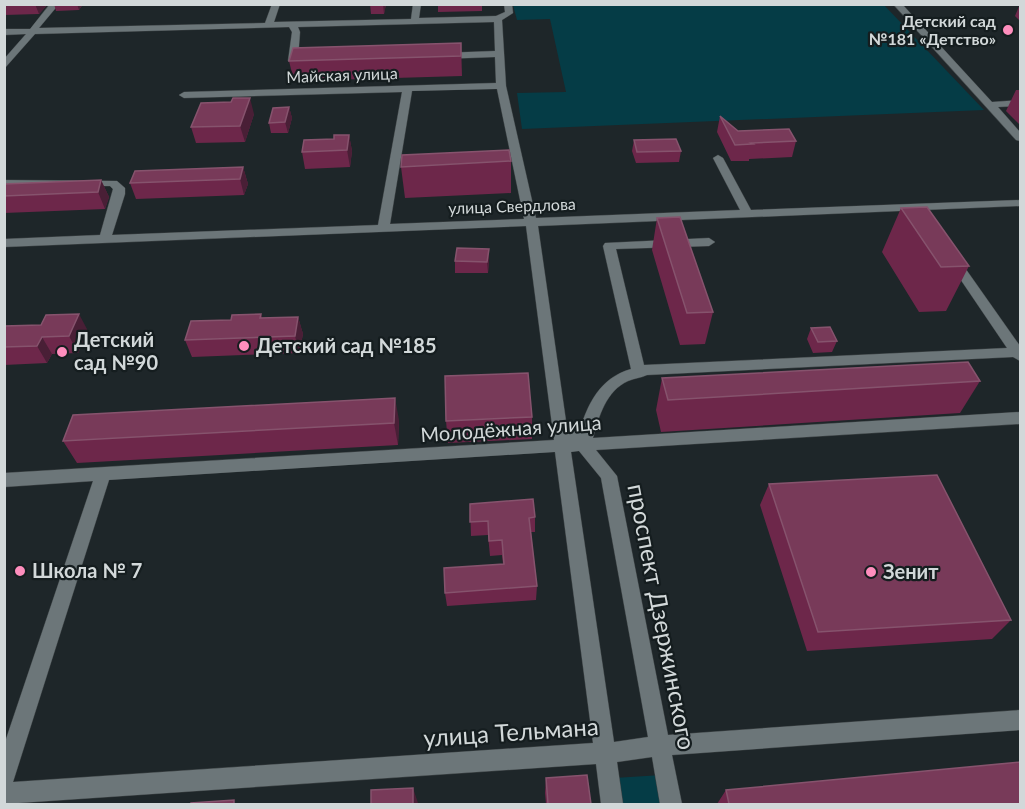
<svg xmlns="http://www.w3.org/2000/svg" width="1025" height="809" font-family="Lato,sans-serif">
<rect width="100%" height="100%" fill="#1e2629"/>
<path fill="#053c46" d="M513,5H884L984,110L522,129L517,93L566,92L550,19L517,20Z
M662,775L667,804H618L614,778Z"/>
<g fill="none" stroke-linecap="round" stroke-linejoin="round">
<defs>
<path id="minor" d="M50,4H59L39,28L265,23L272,4H280L274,22L411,19L413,4H421L419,18L496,16L505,12L504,4H512L513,13L502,20L506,86L536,218L740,210L713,158L718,155L723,158L751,210L1020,200V206L538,226L566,421L579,432C588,403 600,378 631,369L603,246L605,243L709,238L715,242L709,246L616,249L644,365L1007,348L948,261L950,258H958L1020,346V361L1013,357L647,375C641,378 635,378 628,381C606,391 599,416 593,438L1020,412V424L596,450L617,476L668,735L1020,710V730L672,755L682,804H660L652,757L617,762L623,804H601L596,764L4,804V745L93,481L4,487V473L554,440L526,226L4,247V239L100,235L113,189L110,186H4V180L117,181L125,188V194L112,235L378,225L402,92L184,98L179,95L184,92L496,83L495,57L441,59L436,56L441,53L495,51L494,22L298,27L300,32L298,58L305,61L300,64L288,61L292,32L289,27L35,34L4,69V59L26,34L4,35V29H30ZM497,89L524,219L390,224L412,91ZM579,451L601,478L648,737L614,742L571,452ZM555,452L593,743L13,782L109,480Z
M893,4H902L992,102L1020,100V106L998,107L1020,132V141L1016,140Z"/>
</defs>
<use href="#minor" stroke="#3d4345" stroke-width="1"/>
<use href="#minor" fill="#6c7679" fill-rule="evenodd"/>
</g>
<path fill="#6d274a" d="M4,4H48L39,14L4,15Z
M54,4H83L79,10L56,11Z
M201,4H234L233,6Z
M370,4H386L384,14H371Z
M438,4H482V11L438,12Z
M1020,4V21L1015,16Z
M461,43L462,76L294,81L289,61Z
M1016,90H1020V125L1006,111Z
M289,107L292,118L288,133H271L269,123Z
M254,114L245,142L196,143L191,127Z
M720,116L738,131L796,141L792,157L749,159V161H731L717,132Z
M349,135L352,151L350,167L305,169L302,152L334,139Z
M634,140L681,151L679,162L636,163L632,151Z
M511,161V193L405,198L401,167Z
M243,167L248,184L244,195L136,199L130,183Z
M101,180L109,197L105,209L4,213V184Z
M901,208L969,266L946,311L919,312L882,252Z
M657,218L713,312L705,344L680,345L652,250Z
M489,249V260L488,273H455V261Z
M261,314L262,318L298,317L303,334L299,353L192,357L185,340L231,320Z
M4,326L88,331L78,353L52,354L47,363L4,365Z
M811,328L837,341L832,352L813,353L807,339Z
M662,378L980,381L960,413L661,432L656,410Z
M532,417V439L448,443L446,421Z
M399,420L398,445L77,463L63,441Z
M769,484L1011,620L992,639L807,651L760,505Z
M470,504L535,517V532H531L537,586L536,600L447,606L445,593L503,564L502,555L490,556L488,535L471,536Z
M546,778L591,804H546L545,793Z
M726,790L1020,804H717Z"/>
<path fill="#491f36" d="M35,4H48L39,14Z
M77,4H83L79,10Z
M383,4H386L384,14Z
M250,98L254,114L245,142L240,126Z
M289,107L292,118L288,133L285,122Z
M349,135L352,151L350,167L347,150Z
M243,167L248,184L244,195L240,179Z
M101,180L109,197L105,209L98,192Z
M489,249V260L488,273L487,262Z
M79,314L88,331L78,353L69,336Z
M298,317L303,334L299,353L295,336Z
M42,337L52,354L47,363L37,346Z
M395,398L399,420L398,445L394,423Z
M413,788L418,803V804H413Z"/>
<path fill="#783a59" stroke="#86536d" stroke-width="1.5" d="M461,43V56L289,61L293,48Z
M233,98H250L240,126L191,127L201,103L231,102Z
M289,107L285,122L269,123L273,108Z
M720,116L738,131L789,129L796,141L751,143L753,144L735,145Z
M334,135H349L347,150L302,152L304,140L334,139Z
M676,139L681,151L637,152L634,140Z
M509,150L511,161L401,167L402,155Z
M243,167L240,179L130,183L135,171Z
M101,180L98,192L4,196V184Z
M927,207L969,266L941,267L901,208Z
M680,217L713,312L687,313L657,218Z
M457,248L489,249L487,262L455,261Z
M79,314L69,336L42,337L37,346L4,347V326L41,325L46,315Z
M261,314L260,318L298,317L295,336L185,340L191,321L231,320L232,315Z
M830,327L837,341L818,342L811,328Z
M968,362L980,381L668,400L662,378Z
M528,373L532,417L446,421L445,376Z
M395,398L394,423L63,441L73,415Z
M937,475L1011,620L818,632L769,484Z
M533,499L535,517L529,518L537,586L445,593L444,568L504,564L502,540L489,541L488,521L470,522V504Z
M1020,762V804H729L726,790Z
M587,775L591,804H548L546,778Z
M413,788V804H371V790Z
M234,800V804H191V803Z"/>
<g fill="#fe8ebd" stroke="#151d1f" stroke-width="2">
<circle cx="1008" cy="30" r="6"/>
<circle cx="244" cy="346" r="6"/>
<circle cx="62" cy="352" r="6"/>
<circle cx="20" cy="571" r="6"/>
<circle cx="871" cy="572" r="6"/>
</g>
<g text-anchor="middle" stroke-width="4.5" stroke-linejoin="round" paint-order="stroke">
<g font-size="16" font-weight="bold" fill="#d2d8d9" stroke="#151d1f" text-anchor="end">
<text x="996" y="27">Детский сад<tspan x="996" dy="18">№181 «Детство»</tspan></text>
</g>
<g font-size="16" fill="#d2d8d9" stroke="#151d1f">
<text transform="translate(342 75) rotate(-2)" y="6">Майская улица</text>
<text transform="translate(512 206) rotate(-2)" y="6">улица Свердлова</text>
</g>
<g font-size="20" font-weight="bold" fill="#d2d8d9" stroke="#151d1f" text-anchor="start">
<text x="74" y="347">Детский<tspan x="74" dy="23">сад №90</tspan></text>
<text x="256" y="353">Детский сад №185</text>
<text x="32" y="578">Школа № 7</text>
<text x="883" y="579">Зенит</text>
</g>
<g font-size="20" fill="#d2d8d9" stroke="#151d1f">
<text transform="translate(511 429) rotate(-4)" y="7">Молодёжная улица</text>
</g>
<g font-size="24" fill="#d2d8d9" stroke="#151d1f">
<text transform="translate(661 617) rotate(79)" y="8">проспект Дзержинского</text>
<text transform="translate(511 733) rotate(-4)" y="8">улица Тельмана</text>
</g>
</g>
<rect width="1025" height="809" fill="none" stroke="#d2d8d9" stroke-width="12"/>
</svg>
